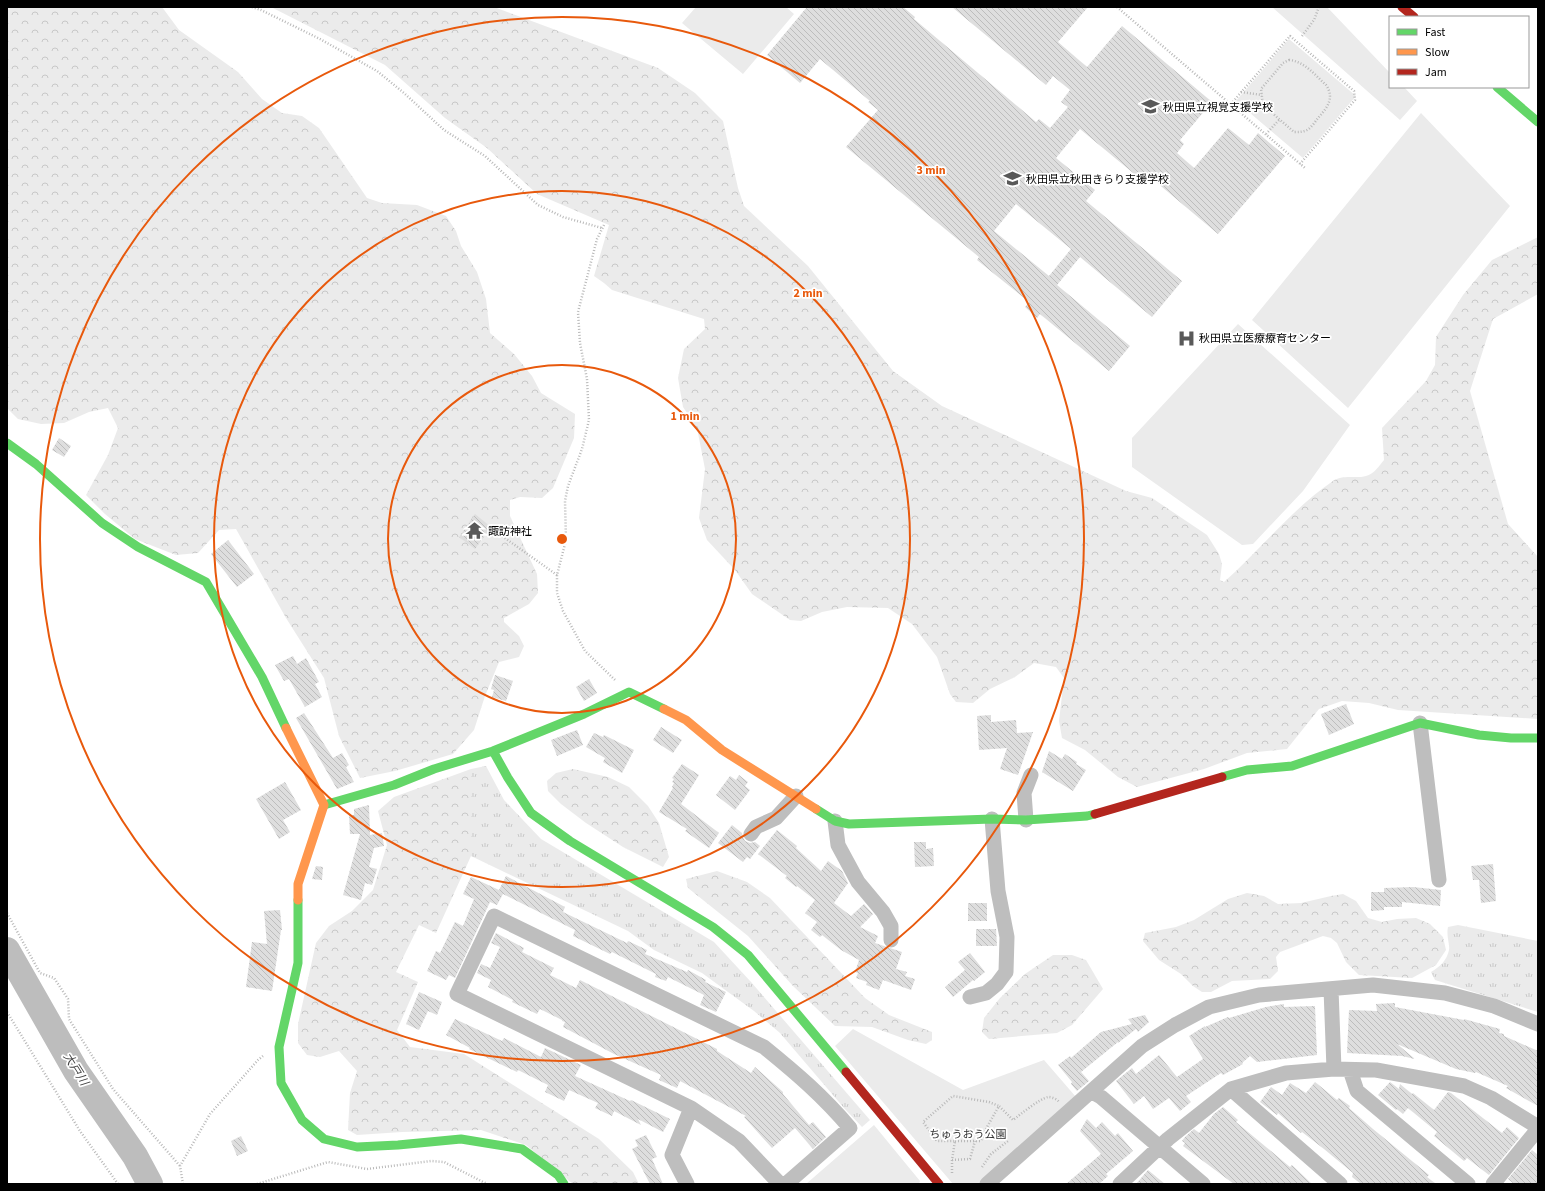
<svg xmlns="http://www.w3.org/2000/svg" width="1545" height="1191" font-family="'Source Sans 3','Noto Sans JP',sans-serif">
<defs>
<pattern id="grass-tufts" width="24" height="20" patternUnits="userSpaceOnUse"><rect width="24" height="20" fill="#ebebeb"/><path d="M3 7l-1-3M5 7V3M7 7l1-3M15 17l-1-3M17 17v-4M19 17l1-3" fill="none" stroke="#c8c8c8"/></pattern>
<pattern id="forest-crowns" width="20" height="18" patternUnits="userSpaceOnUse"><rect width="20" height="18" fill="#ebebeb"/><path d="M2 6a3 3 0 1 1 6 0M12 15a3 3 0 1 1 6 0" fill="none" stroke="#c8c8c8"/></pattern>
<pattern id="building-back-hatch" width="6" height="6" patternUnits="userSpaceOnUse"><rect width="6" height="6" fill="#dedede"/><path d="M-1 5l2 2M0 0l6 6M5-1l2 2" fill="none" stroke="#bdbdbd"/></pattern>
</defs>
<rect width="100%" height="100%" fill="#fff"/>
<path fill="url(#grass-tufts)" d="M486,766L504,800L541,839L714,942L751,982L870,1120L862,1127L844,1108L780,1033L754,1011L702,973L654,950L628,931L471,856V769Z
M1458,925L1538,941V1012L1435,980L1431,972C1440,967 1447,960 1449,950C1450,944 1446,936 1448,927Z"/>
<path fill="url(#forest-crowns)" d="M7,7H162L179,30L238,72L262,99L282,113L302,116L319,128L367,198L382,203L417,205L446,216L456,231L461,246L477,272L486,299L490,333L514,354L532,376L541,393L575,414L574,438L553,488L542,498L520,497L510,500V516L537,574L538,593L529,604L504,618V622L519,636L524,646L519,657L499,662L485,696L474,730L453,754L395,771L360,778L339,736L324,678L286,618L236,529L219,530L198,553L176,555L135,539L105,514L86,495L108,455L118,428L108,408L89,412L64,423L41,424L18,419L7,408Z
M271,7H494L658,68L695,93L723,121L738,188L744,206L808,266L893,371L942,406L1126,491L1152,498L1207,535L1219,554L1222,564L1220,580L1224,582C1261,549 1292,509 1333,481C1343,474 1356,479 1366,476C1374,474 1379,466 1384,460L1382,428L1426,381L1435,365L1436,337L1463,295L1492,260L1538,237V294L1493,319L1470,391L1508,524L1538,557V719L1398,710L1369,703L1342,701L1319,709L1287,749L1247,753L1204,769L1137,787L1118,777L1085,750L1062,738L1059,721L1064,678L1056,667L1034,663L1015,677L990,689L973,703L956,702L950,694L937,657L912,624L888,608L847,607L822,612L801,621L790,620L752,594L735,570L707,540L699,518L705,469L697,428L683,407L678,378L684,349L705,329L704,319L612,290L604,283L594,276L609,225L537,194L487,148L445,118L385,65Z
M471,769V856L436,933L419,925L396,972L418,982L397,1030L410,1047L464,1054L599,1139L633,1172L639,1184H573L526,1145L481,1130L402,1132L357,1135L348,1130L350,1093L357,1071L339,1051L320,1057L307,1055L298,1043V1024L316,943L329,926L352,911L373,890L387,845L378,811L394,797Z
M573,769L608,777L629,787L648,806L659,823L669,857L663,867L623,847L586,823L561,804L548,791L547,781L556,773Z
M717,871L747,882L770,898L865,998L889,1015L932,1032V1040L926,1044L908,1040L872,1027L835,1026L793,986L748,936L688,888L686,879Z
M1247,893L1264,896L1278,904L1301,903L1331,896L1343,894L1356,901L1368,918L1382,922L1397,919L1416,918L1430,924L1443,937L1446,950L1436,965L1412,978L1359,975L1346,962L1337,943L1331,938L1323,936L1280,952L1276,957L1278,971L1270,979L1232,981L1211,992H1202L1193,986L1181,974L1159,960L1143,941L1145,933L1176,927L1194,920L1228,899Z
M1053,955H1072L1086,960L1103,989L1072,1025L1057,1033L989,1039L982,1032L984,1018L1000,998L1025,974Z"/>
<path fill="#ebebeb" d="M696,7H786L794,14L743,74L682,23Z
M1272,7H1327L1390,73V87H1404L1417,101L1400,120Z
M1289,39L1356,96L1303,158L1236,101Z
M1421,113L1510,206L1348,408L1252,320Z
M1238,324L1350,425L1303,491L1253,544L1242,545L1132,467V438Z
M853,1029L963,1090L1044,1060L1076,1097L979,1184H953L835,1046Z
M874,1125L920,1181L919,1184H806Z"/>
<g fill="none" stroke-linecap="round" stroke-linejoin="round">
<path stroke="#bdbdbd" stroke-width="26" d="M7,950L76,1071L135,1156L150,1184"/>
</g>
<path fill="url(#building-back-hatch)" fill-rule="evenodd" d="M807,7H903L915,17L914,19L1036,122L1039,119L1050,128L1068,107L1061,102L1070,90L1053,76L1046,85L952,7H1088L1058,42L1087,67L1122,26L1212,102L1180,140L1184,144L1177,153L1194,168L1228,128L1249,145L1258,133L1285,156L1218,234L1149,176L1144,182L1080,129L1056,158L1095,190L1086,201L1182,281L1152,317L1080,257L1057,285L1130,346L1109,371L1040,314L1037,318L1025,307L1029,302L977,260L979,257L846,147L878,110L868,102L870,101L820,59L800,83L767,55ZM1016,204L1071,249L1049,276L994,231Z
M59,438L71,446L64,457L52,450Z
M475,514L491,527L475,549L459,537Z
M228,540L254,574L237,587L211,554Z
M293,656L297,664L306,658L319,682L315,684L322,697L305,707L289,679L284,681L275,665Z
M495,675L513,681L506,701L492,697L494,690L491,689Z
M589,679L597,693L584,701L576,687Z
M1346,704L1354,724L1329,735L1321,714Z
M304,713L333,758L342,753L349,765L346,767L354,782L337,789L296,718Z
M991,715V722L1016,720L1017,733L1033,732L1018,775L1000,769L1007,748L979,750L977,716Z
M661,727L682,740L673,753L653,740Z
M577,730L583,745L557,756L551,740Z
M594,733L603,737L604,735L634,750L622,773L603,762L605,758L586,747Z
M1049,751L1062,759L1065,754L1077,762L1076,764L1086,770L1073,791L1042,772Z
M682,764L699,775L681,804L719,833L709,848L685,831L687,829L659,812L673,788L672,787L674,783L672,782L674,779L672,778Z
M739,775L748,782L745,786L750,790L735,810L716,795L730,776L736,780Z
M285,782L301,810L283,820L290,832L279,839L256,799Z
M369,805L370,835L382,833L384,846L374,848L369,867L377,869L372,885L365,883L361,900L343,895L360,834H350L349,815H354V809Z
M732,825L742,833L743,837L745,841L750,843L755,842L760,846L750,859L747,857L743,862L718,843Z
M777,830L797,846L796,848L821,871L828,861L842,871L848,883L834,903L851,916L864,904L873,914L860,927L878,936L875,943L902,952L896,969L907,972L905,976L915,979L911,990L883,980L879,990L866,985L867,982L856,978L858,973L855,972L859,960L841,950L822,935L820,937L811,930L817,922L805,913L815,900L797,886L796,887L785,878L787,876L758,854Z
M914,842H926V849L933,848L934,866L915,867Z
M1493,864L1496,901L1481,903L1479,880H1473L1471,866Z
M316,866L323,867L322,880L312,879Z
M506,876L565,907L563,912L627,943L628,941L647,950L645,954L687,972L688,970L706,980L705,982L726,992L716,1012L700,1005L704,995L668,977L666,981L655,977L656,974L612,952L610,954L573,936L575,930L503,894L497,905L490,902L455,978L449,975L446,980L427,971L436,951L440,953L455,922L463,926L474,899L463,894L471,877L499,890Z
M1413,887L1441,890L1440,906L1402,902V907H1384V910L1371,911V892H1384V888Z
M968,903H987V921H968Z
M280,910L282,930H281L272,991L246,987L252,942L267,944L264,911Z
M976,929H996L997,946H976Z
M496,933L524,948L522,952L554,968L550,975L576,988L580,980L717,1049V1051L751,1073L755,1067L783,1092V1094L809,1125L813,1122L826,1137L813,1149L795,1128L772,1148L744,1117L746,1116L680,1081L677,1088L659,1080L661,1075L614,1054L563,1027L565,1022L562,1021V1020L540,1009L537,1014L512,1002L513,1000L488,987L491,980L477,973L481,964L490,968L500,947L491,943Z
M970,953L985,972L974,981L973,980L953,997L945,987L965,970L958,962Z
M419,992L442,1002L437,1015L428,1011L419,1030L406,1024Z
M1395,1003V1007L1464,1020V1019L1500,1029L1499,1033L1504,1034V1036L1538,1051V1106L1506,1088L1508,1086L1476,1072L1475,1073L1456,1069L1397,1044L1415,1059L1402,1056L1347,1053L1349,1010L1377,1011L1376,1004Z
M1284,1004V1007L1315,1006L1317,1055L1257,1062L1250,1056L1242,1063L1243,1064L1223,1075L1221,1073L1186,1096L1191,1102L1180,1111L1169,1098L1153,1109L1144,1096L1134,1104L1116,1081L1132,1068L1136,1074L1159,1055L1177,1077L1203,1059L1189,1036L1205,1026V1027L1228,1017L1229,1018L1266,1007Z
M1145,1015L1149,1022L1138,1032L1136,1029L1118,1043V1042L1081,1072L1089,1081L1077,1091L1071,1084L1072,1082L1058,1065L1070,1056L1071,1058L1101,1032L1132,1024L1128,1019Z
M455,1019L502,1041L504,1038L541,1057L545,1048L581,1065L575,1076L630,1101L631,1100L670,1119L663,1132L638,1119L641,1125L614,1111L612,1116L595,1108L598,1103L569,1090L564,1101L545,1092L548,1085L518,1070L517,1072L469,1049L470,1048L446,1035Z
M1315,1082L1337,1100L1339,1098L1350,1106L1349,1108L1373,1129L1429,1175L1427,1177L1436,1184H1361L1352,1177L1353,1173L1324,1149L1302,1132L1301,1133L1278,1113L1277,1115L1260,1102L1271,1087L1282,1095L1290,1083L1306,1093Z
M1390,1082L1399,1089L1400,1084L1412,1094L1413,1093L1434,1110L1448,1092L1451,1093L1502,1133L1507,1127L1519,1138L1489,1175L1467,1158L1464,1161L1434,1136L1437,1132L1408,1108L1403,1114L1397,1109L1396,1110L1378,1095Z
M1223,1107L1238,1120L1236,1122L1290,1167L1292,1165L1312,1184H1234L1183,1146L1185,1143L1182,1141L1185,1137L1194,1129L1199,1133L1214,1114Z
M1087,1119L1096,1128L1102,1122L1115,1136L1118,1133L1133,1151L1106,1174L1108,1176L1099,1184H1066L1101,1154L1080,1131Z
M646,1135L657,1157L652,1159L663,1184H650L632,1149L638,1146L635,1140Z
M241,1136L248,1151L237,1156L231,1141Z
M1532,1150L1538,1155V1184H1514L1508,1179Z
M1148,1170L1165,1184H1136Z"/>
<g fill="none" stroke-linecap="round" stroke-linejoin="round">
<path stroke="#b9b9b9" stroke-width="2.5" stroke-dasharray="1 2" stroke-linecap="butt" d="M252,7L261,10L320,39L377,71L404,93L444,130L485,156L538,205L563,217L602,228
M1117,7L1305,168
M1302,36L1314,20L1319,7
M1289,60C1304,61 1315,75 1326,85C1335,98 1327,108 1318,118C1315,122 1311,128 1307,130C1303,132 1299,132 1294,132L1263,105L1261,89L1283,63Z
M1241,92L1262,95
M1231,104L1290,36L1354,91L1355,100L1300,164
M1266,134L1279,120
M604,225L597,239L578,312L580,343L587,379L589,420L582,449L568,486L565,501L566,540L557,575V593L563,611L585,651L615,680
M495,531L557,575
M7,913L40,973L54,978L68,999L69,1019L113,1089L180,1166
M7,1012L80,1131L118,1184
M955,1141H981L987,1127
M952,1160L970,1159L975,1141
M982,1167L991,1154L1008,1141L987,1127L999,1106L1013,1120C1021,1114 1039,1099 1048,1097C1052,1097 1057,1099 1059,1102
M952,1173V1160L955,1141H937L923,1122L953,1096L989,1102L999,1106
M183,1184L180,1166L210,1114L258,1060L263,1056
M257,1184L328,1162L367,1169L431,1161L444,1162L487,1184"/>
<path stroke="#bebebe" stroke-width="15" d="M1420,723L1439,880
M1026,820L1024,793L1031,775
M835,821L838,845L858,882L883,912L891,926V940
M751,834L756,827L776,818L796,796
M1331,989L1334,1069
M970,997L986,993L997,984L1006,972L1007,937L998,891L992,819
M1350,1070L1357,1091L1468,1184
M1231,1089L1340,1184
M1092,1092L1101,1097L1203,1184
M687,1184L672,1155L691,1108
M780,1184L739,1141L691,1108L457,994L494,916L764,1047C796,1073 823,1096 850,1128L786,1184
M987,1184L1142,1046L1175,1025L1209,1007L1259,995L1373,985L1445,993L1494,1006L1538,1024
M1120,1184L1168,1139L1231,1089L1286,1073L1334,1069L1376,1070L1464,1086L1491,1098L1538,1127
M1493,1184L1538,1129"/>
<path stroke="#63d668" stroke-width="9" d="M1497,87L1538,122
M7,443L36,464L102,523L138,547L206,582L262,677L286,728
M493,751L508,778L531,813L570,841L713,927L748,955L846,1072
M1222,777L1247,770L1292,766L1420,723L1479,735L1511,738H1538
M324,805L394,785L434,769L493,751L584,714L629,692L664,709
M816,809L835,821L849,824L992,819L1026,820L1087,816L1095,814
M298,900V963L279,1047L281,1083L302,1120L324,1139L357,1147L398,1145L461,1139L522,1149L558,1175L564,1184"/>
<path stroke="#ff974d" stroke-width="9" d="M664,709L686,720L722,750L816,809
M286,728L324,805L298,884V900"/>
<path stroke="#b3261e" stroke-width="9" d="M1402,7L1414,17
M1095,814L1222,777
M846,1072L939,1184"/>
</g>
<g fill="none" stroke="#e8590c" stroke-width="2">
<circle cx="562" cy="539" r="174"/>
<circle cx="562" cy="539" r="348"/>
<circle cx="562" cy="539" r="522"/>
</g>
<defs>
<symbol id="school-bare" viewBox="-9 -9 18 18"><path d="M0-5L7-2L0 1L-7-2ZM-4 1L0 2.5L4 1V4Q0 6-4 4Z" fill="#595959" stroke="#fff" stroke-width="2.5" paint-order="stroke"/></symbol>
<symbol id="hospital-bare" viewBox="-9 -9 18 18"><path d="M-5-5h3v3.5h4V-5h3V5h-3V1.5h-4V5h-3Z" fill="#595959" stroke="#fff" stroke-width="2.5" paint-order="stroke"/></symbol>
<symbol id="temple-bare" viewBox="-9 -9 18 18"><path d="M0-6L5-2H3V0L6.5 2.5H4V6H1.5V3h-3V6H-4V2.5H-6.5L-3 0V-2H-5Z" fill="#595959" stroke="#fff" stroke-width="2.5" paint-order="stroke"/></symbol>
</defs>
<g fill-rule="evenodd">
<use href="#school-bare" x="1138" y="94" width="25" height="25"/>
<use href="#school-bare" x="1000" y="166" width="25" height="25"/>
<use href="#hospital-bare" x="1174" y="326" width="25" height="25"/>
<use href="#temple-bare" x="462" y="518" width="25" height="25"/>
</g>
<g text-anchor="middle" stroke-width="3.5" stroke-linejoin="round" paint-order="stroke">
<g font-size="11" fill="#000" stroke="#fff" text-anchor="start">
<text x="1163" y="111">秋田県立視覚支援学校</text>
<text x="1026" y="183">秋田県立秋田きらり支援学校</text>
<text x="1199" y="342">秋田県立医療療育センター</text>
<text x="488" y="535">諏訪神社</text>
</g>
<g font-size="11" fill="#313131" stroke="#fff">
<text x="968" y="1138">ちゅうおう公園</text>
</g>
<g font-size="12" font-style="italic" fill="#424242" stroke="#fff">
<text transform="translate(76 1069) rotate(58)" y="4">大戸川</text>
</g>
</g>
<circle cx="562" cy="539" r="6" fill="#e8590c" stroke="#fff" stroke-width="2"/>
<g font-size="12" text-anchor="middle" font-weight="bold" fill="#e8590c" stroke="#fff" stroke-width="3.5" stroke-linejoin="round" paint-order="stroke">
<text x="931" y="174">3 min</text>
<text x="808" y="297">2 min</text>
<text x="685" y="420">1 min</text>
</g>
<rect width="1545" height="1191" fill="none" stroke="#000000" stroke-width="16"/>
<rect x="1389" y="16" width="140" height="72" fill="#ffffff" stroke="#999999"/>
<rect x="1397" y="29" width="20" height="6" fill="#63d668" stroke="#999999"/>
<text x="1425" y="36" font-size="12" fill="#000000">Fast</text>
<rect x="1397" y="49" width="20" height="6" fill="#ff974d" stroke="#999999"/>
<text x="1425" y="56" font-size="12" fill="#000000">Slow</text>
<rect x="1397" y="69" width="20" height="6" fill="#b3261e" stroke="#999999"/>
<text x="1425" y="76" font-size="12" fill="#000000">Jam</text>
</svg>
